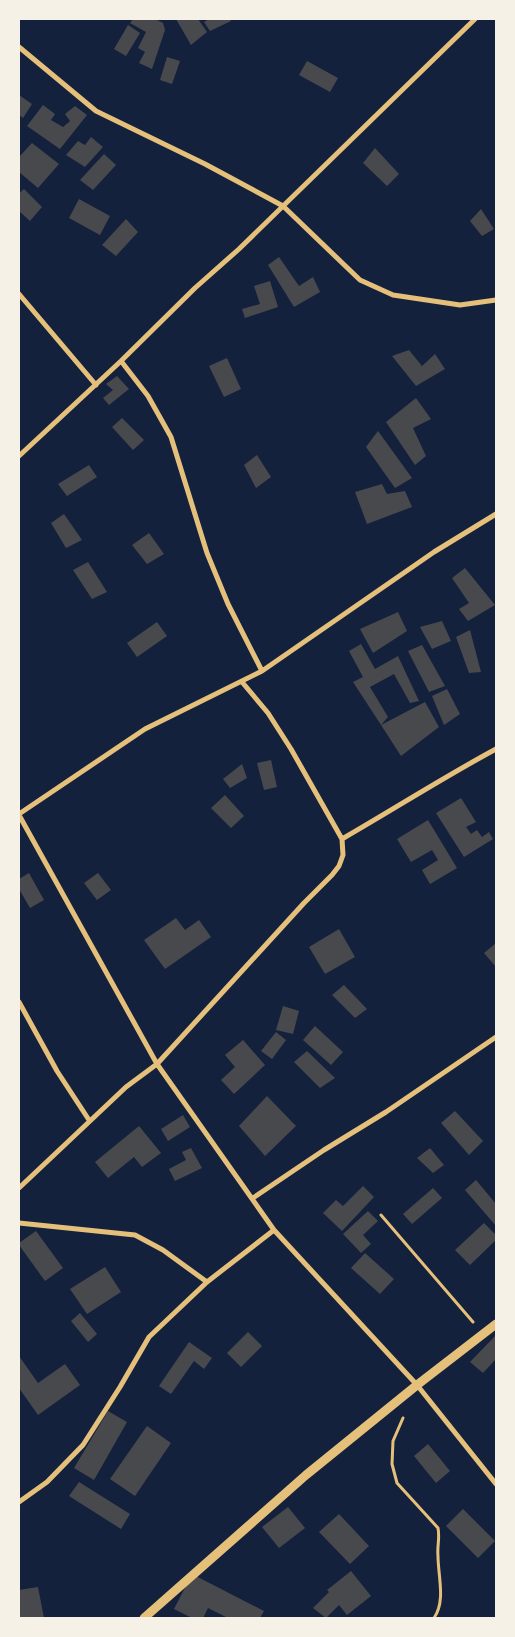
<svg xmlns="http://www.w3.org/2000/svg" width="515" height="1637" font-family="'Varela Round',sans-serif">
<rect width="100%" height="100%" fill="#14213d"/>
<path fill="#48494c" d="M133,19H155L163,23L165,30L152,69L139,63L145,52L138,48L146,32L130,23Z
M176,19H198L207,32L191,45Z
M209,19H230L231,21L210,31L204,22Z
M128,25L140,33L126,56L114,49Z
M167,57L180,61L172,84L160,80Z
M307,61L338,78L330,92L299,75Z
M19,95L32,104L23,118L19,115Z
M43,105L55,114L51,120L63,127L70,121L65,114L75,106L87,115L60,149L27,126Z
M91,137L103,147L85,167L66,155L78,141L85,145Z
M32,143L59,164L38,188L19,172V157Z
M375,148L399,174L387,186L363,163Z
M104,154L116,165L93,190L80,180Z
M24,189L42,207L30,221L19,211V193Z
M79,199L110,216L100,235L69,218Z
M481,209L494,229L482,236L470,221Z
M126,219L138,232L116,256L102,245Z
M279,257L299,286L313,277L320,292L294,307L268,265Z
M270,281L278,307L245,318L242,309L260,304L254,286Z
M409,350L422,366L435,354L445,369L416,386L392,356Z
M227,358L241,389L224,397L209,366Z
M117,376L129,389L109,405L103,398L113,390L106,384Z
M416,398L431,419L413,428L426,456L415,465L386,422Z
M122,418L144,440L133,450L112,427Z
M378,431L412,478L395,488L366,447Z
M257,455L271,477L256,488L244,465Z
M89,465L97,477L67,496L58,484Z
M382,484L387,494L405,491L412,507L367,524L355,492Z
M64,514L82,540L66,548L51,523Z
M149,533L164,554L147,564L132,545Z
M88,562L107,592L92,599L73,570Z
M465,568L495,605L468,621L459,609L469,603L452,578Z
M398,612L407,631L373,653L360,629Z
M442,621L451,641L432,649L420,627Z
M157,622L167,636L137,657L127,643Z
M470,630L481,672L469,673L456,637Z
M361,644L375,669L398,656L419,701L410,703L394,674L370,687L388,717L381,725L353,682L363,677L349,651Z
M422,645L445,686L429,692L408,651Z
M447,689L460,714L444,725L432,696Z
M425,702L439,727L401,756L381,725Z
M271,760L277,787L264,790L257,763Z
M242,764L247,778L230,788L223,779Z
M225,795L244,816L231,828L211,808Z
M461,798L476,822L466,827L471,834L477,830L482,837L489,832L493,839L464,857L436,813Z
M428,820L457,868L430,884L422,870L438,860L432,850L411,862L397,839Z
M29,873L44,900L30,908L19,889V879Z
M98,873L111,890L97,900L84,883Z
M176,918L185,930L199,920L211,937L165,969L144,940Z
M339,929L355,957L325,974L309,947Z
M496,943V967L484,953Z
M344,985L367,1009L355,1018L332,995Z
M283,1006L299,1011L293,1034L276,1030Z
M315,1026L343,1052L331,1065L303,1040Z
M276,1032L286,1040L272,1059L261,1051Z
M243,1040L265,1065L234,1094L221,1080L235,1067L225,1055Z
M307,1051L335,1078L320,1088L294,1062Z
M267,1096L296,1126L265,1156L239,1126Z
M455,1111L483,1141L469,1155L441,1123Z
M183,1115L190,1127L168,1141L161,1129Z
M139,1126L161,1153L142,1167L134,1157L108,1178L95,1162Z
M191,1148L202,1168L175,1181L169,1169L186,1160L182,1152Z
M430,1148L444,1165L433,1173L417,1158Z
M476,1180L496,1204V1226L465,1190Z
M363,1186L374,1197L342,1231L323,1213L336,1200L343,1206Z
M433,1188L442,1198L412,1224L403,1214Z
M368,1211L378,1221L363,1235L371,1244L361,1253L343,1234Z
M484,1223L496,1235V1240L470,1265L455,1250Z
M36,1231L63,1268L45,1281L19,1245V1243Z
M365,1253L394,1279L380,1294L351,1268Z
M105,1267L121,1292L87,1314L70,1289Z
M80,1313L97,1334L88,1342L71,1321Z
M248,1332L262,1346L241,1367L227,1353Z
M496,1335V1359L483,1373L470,1362Z
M189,1342L212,1358L204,1369L194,1361L171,1394L159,1386Z
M19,1356L38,1383L65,1364L80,1385L38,1415L19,1388Z
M108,1411L127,1422L94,1480L74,1468Z
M147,1426L171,1443L135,1496L110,1479Z
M428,1444L450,1471L436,1483L414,1456Z
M79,1482L130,1514L121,1529L69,1496Z
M288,1507L305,1528L279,1548L262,1527Z
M463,1509L495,1541L478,1558L446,1526Z
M339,1514L369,1546L350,1564L319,1532Z
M351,1571L371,1596L347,1615L339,1605L326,1618L313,1608L329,1592L327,1590Z
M192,1574L264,1611L260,1618H228L208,1608L203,1618H192L174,1609Z
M38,1587L44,1618H19V1590Z"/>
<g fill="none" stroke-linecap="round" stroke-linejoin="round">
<path stroke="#e5c07b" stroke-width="3" d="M381,1215L473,1322
M403,1418L393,1441L392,1464L397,1483L438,1528C440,1538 437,1546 438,1556C438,1576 446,1601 434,1618"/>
<path stroke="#e5c07b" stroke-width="5" d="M19,47L96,111L205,164L283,206L360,280L393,295L460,305L496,300
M19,294L96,385
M121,361L148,396L171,437L207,553L228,604L262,671
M19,456L121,361L195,288L239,249L475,19
M19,814L145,729L262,671L434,552L496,514
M19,815L157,1064L274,1230L417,1385L496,1484
M342,839C394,809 444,777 496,749
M19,1002L57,1071L89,1120
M19,1188L126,1087L157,1064L304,903L332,875L339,866L343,855L342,839L291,749L268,713L242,682
M253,1198L324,1150L386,1112L496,1037
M19,1223L135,1235L163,1250L207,1282
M19,1502L47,1482L83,1445L120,1387L149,1337L207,1282L274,1230"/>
<path stroke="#e5c07b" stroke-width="9" d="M144,1618L306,1475L417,1385L496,1324"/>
</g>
<rect width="515" height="1637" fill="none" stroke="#f6f1e7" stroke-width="40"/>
</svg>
